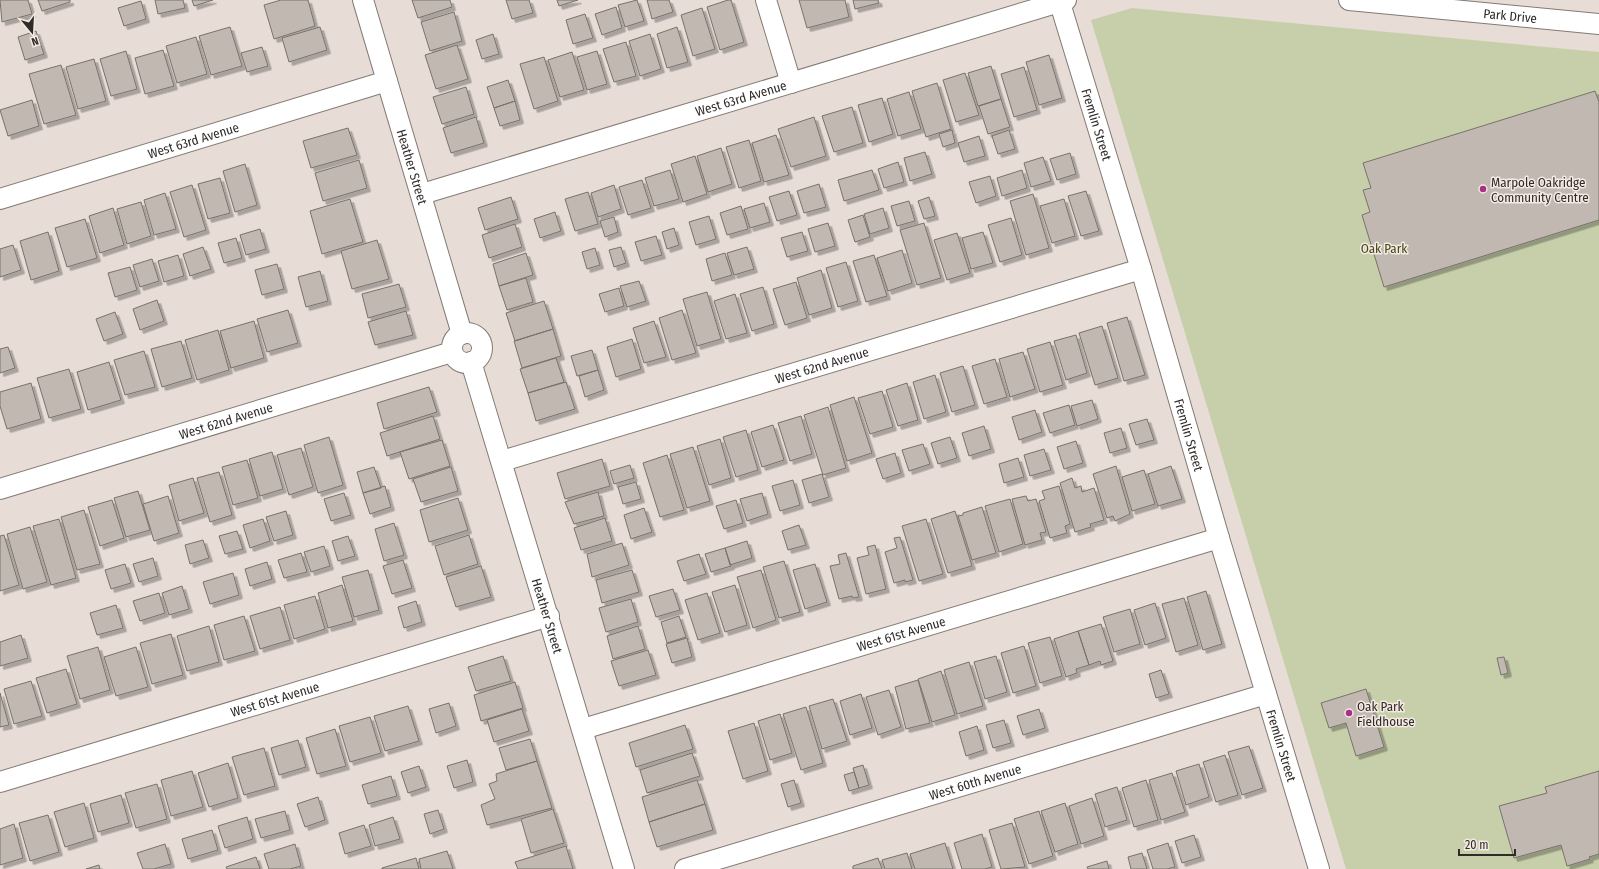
<svg xmlns="http://www.w3.org/2000/svg" width="1599" height="869" font-family="'Fira Sans Condensed',sans-serif">
<defs>
<filter id="shadow"><feDropShadow dx="3.5" dy="3.5" stdDeviation="0" flood-color="#0004"/></filter>
</defs>
<rect width="100%" height="100%" fill="#e7dcd6"/>
<path fill="#c7cfaa" d="M1132,8L1599,52V869H1346L1091,20Z"/>
<path fill="#c1b9b1" stroke="#79726a" filter="url(#shadow)" d="M0,0H28L32,14L2,22Z
M38,0H70V2L42,11Z
M155,0H183L185,8L158,14Z
M192,0H213L194,6Z
M281,0H308L315,26L274,39L264,5Z
M412,0H450L452,7L418,18Z
M506,0H529L533,13L512,19Z
M557,0H578L559,6Z
M637,0L644,21L625,27L618,5Z
M647,0H669L673,12L652,19Z
M728,0H731L744,42L720,50L707,7Z
M799,0H845L849,17L807,28Z
M853,0H878L879,3L855,9Z
M141,1L146,19L124,26L118,8Z
M616,7L622,28L602,35L595,14Z
M702,8L715,49L693,56L681,15Z
M454,12L462,41L430,51L421,22Z
M585,14L593,38L573,44L566,20Z
M230,27L242,66L211,75L199,36Z
M320,27L327,50L289,62L282,38Z
M677,27L688,62L667,68L657,34Z
M36,31L44,54L25,60L18,37Z
M493,34L499,54L482,59L476,40Z
M650,34L661,69L640,76L629,41Z
M196,37L207,74L177,83L166,46Z
M626,42L636,76L614,82L603,49Z
M457,45L468,79L436,89L425,55Z
M262,47L268,66L247,72L241,53Z
M163,50L174,86L145,94L135,58Z
M126,51L137,89L111,96L100,59Z
M597,51L607,84L587,90L577,57Z
M572,52L584,90L560,97L548,60Z
M1049,55L1062,98L1039,105L1026,62Z
M544,57L558,101L534,109L520,64Z
M94,59L106,101L78,109L66,67Z
M61,65L76,115L44,124L29,74Z
M991,66L1001,99L978,106L968,73Z
M1024,67L1037,110L1014,117L1001,74Z
M965,73L979,115L956,122L943,80Z
M508,80L515,101L494,108L487,87Z
M937,83L951,129L926,137L912,91Z
M466,87L474,114L442,124L433,97Z
M1595,91L1599,102V220L1384,287L1362,215L1370,212L1363,190L1371,188L1363,163Z
M909,92L921,129L898,136L887,99Z
M882,98L893,134L869,142L858,105Z
M1001,99L1010,127L988,134L979,106Z
M32,100L39,126L8,136L0,110Z
M515,101L520,120L500,126L494,108Z
M852,107L863,143L834,152L822,116Z
M476,117L484,143L451,153L443,128Z
M814,117L826,156L791,167L778,129Z
M348,128L357,155L311,168L303,141Z
M952,130L955,143L943,147L939,134Z
M1009,130L1015,149L998,154L992,136Z
M776,135L789,175L764,182L752,143Z
M979,136L985,156L964,162L958,143Z
M749,140L761,181L739,188L726,147Z
M721,148L732,184L708,192L697,156Z
M925,152L932,174L910,181L904,158Z
M1070,153L1076,174L1057,180L1050,159Z
M695,156L707,194L683,202L671,164Z
M1043,157L1051,181L1031,187L1024,163Z
M359,160L367,188L323,201L315,173Z
M898,162L904,182L884,188L878,169Z
M245,164L257,205L235,212L223,171Z
M670,170L679,199L654,206L645,178Z
M872,170L879,190L844,201L838,180Z
M1022,170L1027,188L1002,196L997,178Z
M990,176L996,196L976,203L969,182Z
M220,178L230,213L208,219L198,184Z
M642,180L651,208L628,215L619,187Z
M819,184L826,207L804,213L797,191Z
M192,185L206,230L184,237L170,192Z
M614,185L621,209L598,217L591,193Z
M789,191L797,215L777,221L769,197Z
M1086,191L1099,231L1081,236L1068,196Z
M588,192L598,224L575,231L565,199Z
M165,193L176,229L154,235L144,200Z
M1033,194L1049,248L1026,255L1010,201Z
M511,197L518,219L485,230L478,208Z
M929,197L935,216L924,219L918,201Z
M350,199L363,242L322,254L310,211Z
M1064,199L1075,236L1052,243L1040,206Z
M909,201L915,221L897,226L891,206Z
M141,202L151,236L127,244L117,209Z
M764,203L770,222L750,228L744,209Z
M741,206L748,229L727,235L720,213Z
M113,208L124,245L100,253L89,216Z
M883,208L889,228L870,234L864,214Z
M555,212L561,231L540,238L534,219Z
M863,215L870,237L855,242L848,220Z
M709,216L716,239L696,245L689,222Z
M614,217L618,232L605,237L600,221Z
M1011,218L1022,255L1000,262L988,225Z
M85,219L97,258L67,267L55,228Z
M828,223L835,246L815,252L808,229Z
M924,223L941,278L917,285L900,230Z
M515,224L522,247L489,258L482,235Z
M674,228L679,245L667,249L662,232Z
M260,229L266,249L246,255L240,235Z
M48,232L59,271L31,280L20,241Z
M802,232L808,251L787,257L781,238Z
M983,232L993,263L971,269L962,238Z
M957,233L970,273L947,280L934,240Z
M656,236L662,255L641,261L635,242Z
M236,238L242,258L224,263L218,243Z
M377,240L389,279L352,289L341,251Z
M13,245L21,270L0,277V249Z
M203,247L211,269L190,276L183,254Z
M621,247L626,263L614,267L609,250Z
M747,247L754,269L734,275L727,253Z
M595,248L600,265L587,269L582,252Z
M902,250L912,283L888,291L877,258Z
M526,253L533,275L499,286L493,264Z
M725,253L732,275L712,281L706,259Z
M178,255L184,276L164,282L158,261Z
M874,255L887,296L866,302L853,261Z
M152,259L159,281L140,287L133,265Z
M846,262L858,301L838,307L826,268Z
M277,264L284,289L262,295L255,270Z
M130,267L137,290L115,297L108,273Z
M821,270L832,308L809,315L797,278Z
M320,271L328,301L306,307L298,277Z
M526,278L533,302L507,310L499,286Z
M639,281L646,301L627,307L620,286Z
M796,282L807,318L785,325L773,289Z
M399,284L406,307L368,318L362,294Z
M763,287L774,324L752,331L740,294Z
M619,288L624,306L605,312L599,294Z
M707,292L721,339L697,346L683,299Z
M735,294L747,333L726,339L714,301Z
M157,300L164,321L140,330L133,309Z
M544,301L553,329L515,341L506,313Z
M288,310L298,343L267,352L257,319Z
M682,310L696,353L672,360L659,318Z
M406,311L413,335L375,345L368,322Z
M115,312L123,334L104,341L96,319Z
M1127,317L1145,375L1124,381L1107,323Z
M254,321L264,358L231,368L220,331Z
M654,321L666,357L644,363L633,328Z
M1102,326L1118,378L1095,385L1079,333Z
M553,329L561,356L522,368L514,341Z
M218,330L229,370L197,380L185,340Z
M1076,335L1087,373L1066,380L1054,341Z
M632,339L641,369L616,377L607,347Z
M181,341L192,378L162,387L151,349Z
M1050,342L1063,385L1040,392L1027,349Z
M8,347L15,368L0,373V349Z
M592,350L598,370L577,376L571,356Z
M144,351L155,387L125,395L114,360Z
M1023,352L1035,389L1010,397L999,359Z
M556,358L564,382L528,393L520,369Z
M995,359L1007,397L984,404L972,366Z
M109,362L121,400L88,410L77,372Z
M963,366L975,405L952,412L940,373Z
M69,369L81,409L49,418L37,378Z
M598,370L604,390L585,397L579,376Z
M935,375L946,412L924,419L913,382Z
M566,382L575,409L536,421L528,393Z
M31,383L41,419L7,429L0,406V392Z
M907,383L918,420L898,426L886,390Z
M429,387L437,412L384,429L377,403Z
M882,391L893,427L870,434L858,398Z
M854,397L872,453L847,461L830,405Z
M1092,400L1098,419L1077,426L1071,406Z
M1069,405L1075,425L1050,433L1043,413Z
M828,407L846,468L823,475L804,415Z
M1035,410L1042,432L1019,440L1012,417Z
M433,416L440,439L387,456L380,433Z
M801,416L812,454L790,461L778,423Z
M1147,419L1154,440L1136,445L1129,424Z
M773,425L784,460L762,467L751,432Z
M984,426L991,449L969,456L962,433Z
M1121,428L1127,448L1110,453L1104,433Z
M746,430L758,470L736,477L723,437Z
M329,437L343,485L318,493L304,445Z
M950,437L957,458L938,464L931,443Z
M720,439L731,478L709,485L697,446Z
M442,440L450,466L409,479L400,452Z
M1076,441L1083,463L1064,469L1057,447Z
M923,444L930,464L909,471L902,450Z
M693,447L710,501L687,508L670,454Z
M301,448L313,487L289,495L277,455Z
M1044,449L1051,470L1030,476L1024,455Z
M272,452L283,489L260,496L249,459Z
M895,453L901,473L883,479L876,459Z
M667,455L684,510L660,517L643,463Z
M1018,458L1024,477L1004,483L999,464Z
M602,459L610,486L565,499L557,473Z
M247,460L258,498L233,505L222,467Z
M630,465L634,478L614,484L610,471Z
M1116,466L1130,514L1115,521L1113,516L1107,518L1093,474Z
M1171,466L1182,499L1158,506L1148,474Z
M374,467L381,488L363,493L357,472Z
M451,467L458,491L421,502L413,479Z
M1144,470L1155,504L1132,511L1122,477Z
M219,472L232,515L210,522L197,478Z
M822,474L829,497L809,503L802,480Z
M193,478L204,513L179,521L169,485Z
M1072,478L1075,488L1081,486L1082,492L1094,488L1104,520L1090,524L1091,527L1075,532L1060,483Z
M793,480L800,505L780,511L772,486Z
M636,482L641,499L623,504L618,487Z
M385,486L391,507L370,514L363,493Z
M1059,486L1070,524L1065,526L1067,533L1050,538L1039,501L1045,499L1042,491Z
M138,491L150,530L126,537L114,498Z
M598,492L604,516L574,524L565,502Z
M344,493L351,515L331,521L324,499Z
M762,493L768,514L747,521L740,499Z
M168,496L179,533L154,541L143,504Z
M1026,496L1028,501L1036,499L1046,532L1040,533L1042,540L1025,545L1012,499Z
M458,498L468,530L429,542L420,510Z
M1010,499L1023,544L999,552L985,506Z
M112,500L124,538L100,546L88,507Z
M736,500L743,523L724,529L716,506Z
M982,507L996,553L972,560L958,516L963,515V513Z
M644,508L652,532L631,539L624,515Z
M84,510L100,564L77,570L61,517Z
M286,511L293,535L274,541L266,517Z
M955,511L972,566L948,573L931,519Z
M605,518L612,541L581,550L574,528Z
M59,519L76,578L51,585L33,526Z
M263,519L270,541L250,548L243,525Z
M926,519L943,574L919,581L902,526Z
M394,523L404,555L384,561L375,529Z
M799,525L806,545L788,550L782,531Z
M30,527L47,582L23,589L7,534Z
M237,531L243,549L225,554L219,536Z
M4,535L19,585L0,591V536Z
M469,535L478,564L444,575L435,546Z
M348,536L355,556L338,561L332,541Z
M900,537L913,580L905,582V580L894,583L885,552L897,548L894,538Z
M203,540L209,558L190,564L185,545Z
M747,541L752,558L730,565L725,548Z
M622,543L629,565L592,577L587,554Z
M875,545L886,589L866,594L857,558L869,555L867,547Z
M324,546L330,566L311,572L304,552Z
M725,548L731,566L711,572L705,554Z
M301,553L307,572L284,578L278,560Z
M846,553L859,597L853,598L852,596L839,599L830,566L840,564L838,555Z
M699,554L706,574L684,581L677,561Z
M153,558L158,576L139,582L133,564Z
M403,560L412,588L392,594L383,566Z
M784,561L800,612L779,618L763,567Z
M267,562L272,579L250,586L245,569Z
M125,564L131,583L111,589L105,570Z
M815,564L827,602L805,609L793,570Z
M481,566L491,597L456,607L446,577Z
M368,570L379,610L354,617L342,577Z
M632,570L639,592L602,603L596,580Z
M761,570L776,620L753,628L737,577Z
M233,573L239,595L210,604L203,582Z
M342,585L353,621L328,628L318,593Z
M735,585L747,625L725,632L712,592Z
M182,586L189,609L169,615L162,593Z
M673,589L680,610L656,617L649,596Z
M1206,591L1222,644L1203,650L1187,597Z
M159,593L165,613L140,621L133,601Z
M707,593L720,633L698,640L685,600Z
M315,596L325,629L294,639L284,605Z
M1184,598L1198,645L1176,652L1162,604Z
M631,599L638,622L606,632L599,608Z
M416,601L422,622L404,628L398,607Z
M1155,603L1166,638L1145,645L1134,610Z
M116,605L123,628L97,635L90,613Z
M280,607L290,640L260,649L250,616Z
M1130,609L1140,644L1114,652L1103,617Z
M244,616L255,651L224,660L214,625Z
M679,616L686,637L667,643L661,622Z
M1101,624L1113,661L1101,665L1100,661L1089,665L1078,631Z
M209,626L219,662L187,671L177,636Z
M638,626L645,649L613,659L607,636Z
M1078,631L1089,665L1076,669L1077,673L1066,677L1054,639Z
M171,634L183,675L152,684L140,643Z
M21,635L28,658L0,666V642Z
M1050,637L1062,676L1040,683L1028,643Z
M687,638L692,657L672,663L666,644Z
M1024,646L1036,686L1013,693L1001,653Z
M98,647L110,690L80,699L67,656Z
M136,647L148,687L116,696L104,657Z
M648,650L656,675L619,686L611,661Z
M503,656L511,681L476,691L468,667Z
M996,656L1007,692L985,699L974,662Z
M1504,657L1508,673L1501,675L1497,658Z
M969,662L983,706L957,714L944,670Z
M66,669L77,704L47,713L36,678Z
M1161,670L1169,694L1156,698L1149,674Z
M941,671L955,715L932,722L918,679Z
M918,680L930,723L906,729L895,687Z
M31,681L42,716L14,724L4,689Z
M515,682L523,708L481,721L474,695Z
M1366,689L1384,747L1356,756L1346,723L1329,728L1321,703Z
M889,690L901,727L878,735L866,697Z
M0,693L9,725L0,727Z
M861,694L872,728L850,735L840,701Z
M833,699L847,741L822,749L809,706Z
M449,703L456,726L436,733L429,709Z
M408,706L419,741L385,751L374,716Z
M806,707L823,763L801,770L783,714Z
M522,709L529,731L494,742L487,720Z
M1039,709L1045,728L1023,735L1017,716Z
M780,714L792,753L770,760L758,721Z
M370,717L381,753L350,762L339,726Z
M1004,720L1011,743L993,748L986,725Z
M754,723L768,771L743,779L728,731Z
M685,725L693,749L636,767L629,743Z
M977,726L984,750L966,756L959,732Z
M335,729L346,766L317,774L306,738Z
M530,739L537,761L506,770L499,748Z
M298,740L306,767L279,775L271,748Z
M1249,746L1263,788L1242,795L1228,752Z
M264,748L275,786L244,795L232,757Z
M692,753L700,776L647,793L640,770Z
M1225,755L1238,795L1216,802L1203,762Z
M467,760L473,782L454,788L447,766Z
M537,761L552,808L487,825L481,805L495,799L489,784L497,781L496,774Z
M228,763L238,798L209,807L198,773Z
M1199,764L1209,797L1186,805L1176,771Z
M863,765L869,785L859,788L853,768Z
M419,766L426,787L408,793L401,772Z
M192,771L203,807L171,816L161,780Z
M1599,771V854L1589,857L1590,859L1567,866L1561,845L1514,858L1499,806L1547,793L1545,787Z
M854,772L859,788L849,791L844,775Z
M1172,773L1185,812L1161,820L1149,780Z
M391,776L397,796L368,804L362,785Z
M697,780L705,804L649,822L642,797Z
M794,780L801,803L788,807L781,784Z
M1146,780L1158,820L1134,827L1122,788Z
M157,784L167,819L136,828L125,793Z
M1117,787L1127,820L1105,827L1095,794Z
M121,795L129,823L98,832L90,804Z
M318,797L325,820L305,827L297,804Z
M1092,798L1104,836L1081,844L1069,806Z
M84,803L94,838L65,847L54,812Z
M1065,803L1078,844L1055,852L1041,811Z
M705,804L713,830L657,847L649,822Z
M553,809L564,843L531,853L521,819Z
M438,810L444,829L430,834L424,814Z
M285,811L290,830L261,838L255,819Z
M1039,811L1053,856L1029,864L1014,819Z
M48,815L59,852L30,861L19,823Z
M247,817L253,839L225,848L218,826Z
M393,817L400,839L375,846L369,825Z
M1012,823L1025,867L1001,869L989,830Z
M14,824L23,858L0,865V829Z
M364,825L371,846L345,854L339,833Z
M212,830L218,850L188,859L182,839Z
M982,834L992,867L985,869H962L954,843Z
M1194,835L1201,857L1182,863L1175,841Z
M945,843L953,869H915L910,854Z
M1168,843L1175,867L1167,869H1153L1147,850Z
M165,844L171,864L154,869H143L137,853Z
M295,844L301,866L290,869H269L264,854Z
M566,846L573,869H518L515,862Z
M447,851L453,869H421L419,859Z
M907,853L912,869H885L882,860Z
M1142,853L1147,869H1131L1128,857Z
M256,857L260,869H227L226,867Z
M416,858L419,869H382V868Z
M878,858L882,869H853V866Z
M1107,861L1109,869H1088L1087,867Z
M99,865L100,869H86Z"/>
<g fill="none" stroke-linecap="round" stroke-linejoin="round">
<defs>
<g id="street">
<path id="s1" d="M363,0L462,334"/>
<path d="M766,0L791,83"/>
<path id="s2" d="M1059,0L1141,269L1219,538L1319,869"/>
<path id="s3" d="M1349,0L1599,24"/>
<path id="s4" d="M422,194L1066,0"/>
<path id="s5" d="M0,199L387,81"/>
<circle cx="467" cy="348" r="15"/>
<path id="s6" d="M471,362L624,869"/>
<path id="s7" d="M502,461L1141,269"/>
<path id="s8" d="M0,489L452,352"/>
<path id="s9" d="M583,729L1219,538"/>
<path id="s10" d="M0,782L549,616"/>
<path id="s11" d="M685,869L1266,694"/>
</g>
</defs>
<use href="#street" stroke="#837a74" stroke-width="22"/>
<use href="#street" stroke="#fff" stroke-width="20"/>
</g>
<g fill="#aa3085" stroke="#f5e9e3" stroke-width="1.5">
<circle cx="1483" cy="189" r="4"/>
<circle cx="1349" cy="713" r="4"/>
</g>
<g text-anchor="middle" stroke-width="3" stroke-linejoin="round" paint-order="stroke">
<g font-size="13" fill="#2f2b29" stroke="#f5e9e3">
<text dy="5" stroke="none"><textPath href="#s3" startOffset="162">Park Drive</textPath></text>
<text dy="5" stroke="none"><textPath href="#s4" startOffset="333">West 63rd Avenue</textPath></text>
<text dy="5" stroke="none"><textPath href="#s2" startOffset="130">Fremlin Street</textPath></text>
<text dy="5" stroke="none"><textPath href="#s5" startOffset="202">West 63rd Avenue</textPath></text>
<text dy="5" stroke="none"><textPath href="#s1" startOffset="174">Heather Street</textPath></text>
<text dy="5" stroke="none"><textPath href="#s7" startOffset="334">West 62nd Avenue</textPath></text>
<text dy="5" stroke="none"><textPath href="#s8" startOffset="236">West 62nd Avenue</textPath></text>
<text dy="5" stroke="none"><textPath href="#s2" startOffset="454">Fremlin Street</textPath></text>
<text dy="5" stroke="none"><textPath href="#s6" startOffset="265">Heather Street</textPath></text>
<text dy="5" stroke="none"><textPath href="#s9" startOffset="332">West 61st Avenue</textPath></text>
<text dy="5" stroke="none"><textPath href="#s10" startOffset="287">West 61st Avenue</textPath></text>
<text dy="5" stroke="none"><textPath href="#s2" startOffset="778">Fremlin Street</textPath></text>
<text dy="5" stroke="none"><textPath href="#s11" startOffset="303">West 60th Avenue</textPath></text>
</g>
<g font-size="13" fill="#2f2b29" stroke="#f5e9e3" text-anchor="start">
<text x="1491" y="187">Marpole Oakridge<tspan x="1491" dy="15">Community Centre</tspan></text>
<text x="1357" y="711">Oak Park<tspan x="1357" dy="15">Fieldhouse</tspan></text>
</g>
<g font-size="13" fill="#404814" stroke="#f5e9e3">
<text x="1384" y="253">Oak Park</text>
</g>
</g>
<g transform="translate(32 32) rotate(162)" stroke="#f5e9e3" stroke-width="3" paint-order="stroke">
<path d="M0-3L7 15L0 10L-7 15Z" fill="#2f2b29"/>
<text y="-6" font-size="11" font-weight="bold" text-anchor="middle" fill="#2f2b29">N</text>
</g>
<path d="M1459 849v6h56v-6" fill="none" stroke="#2f2b29" stroke-width="2"/>
<text x="1465" y="849" font-size="12" fill="#2f2b29" stroke="#f5e9e3" stroke-width="3" paint-order="stroke">20 m</text>
</svg>
